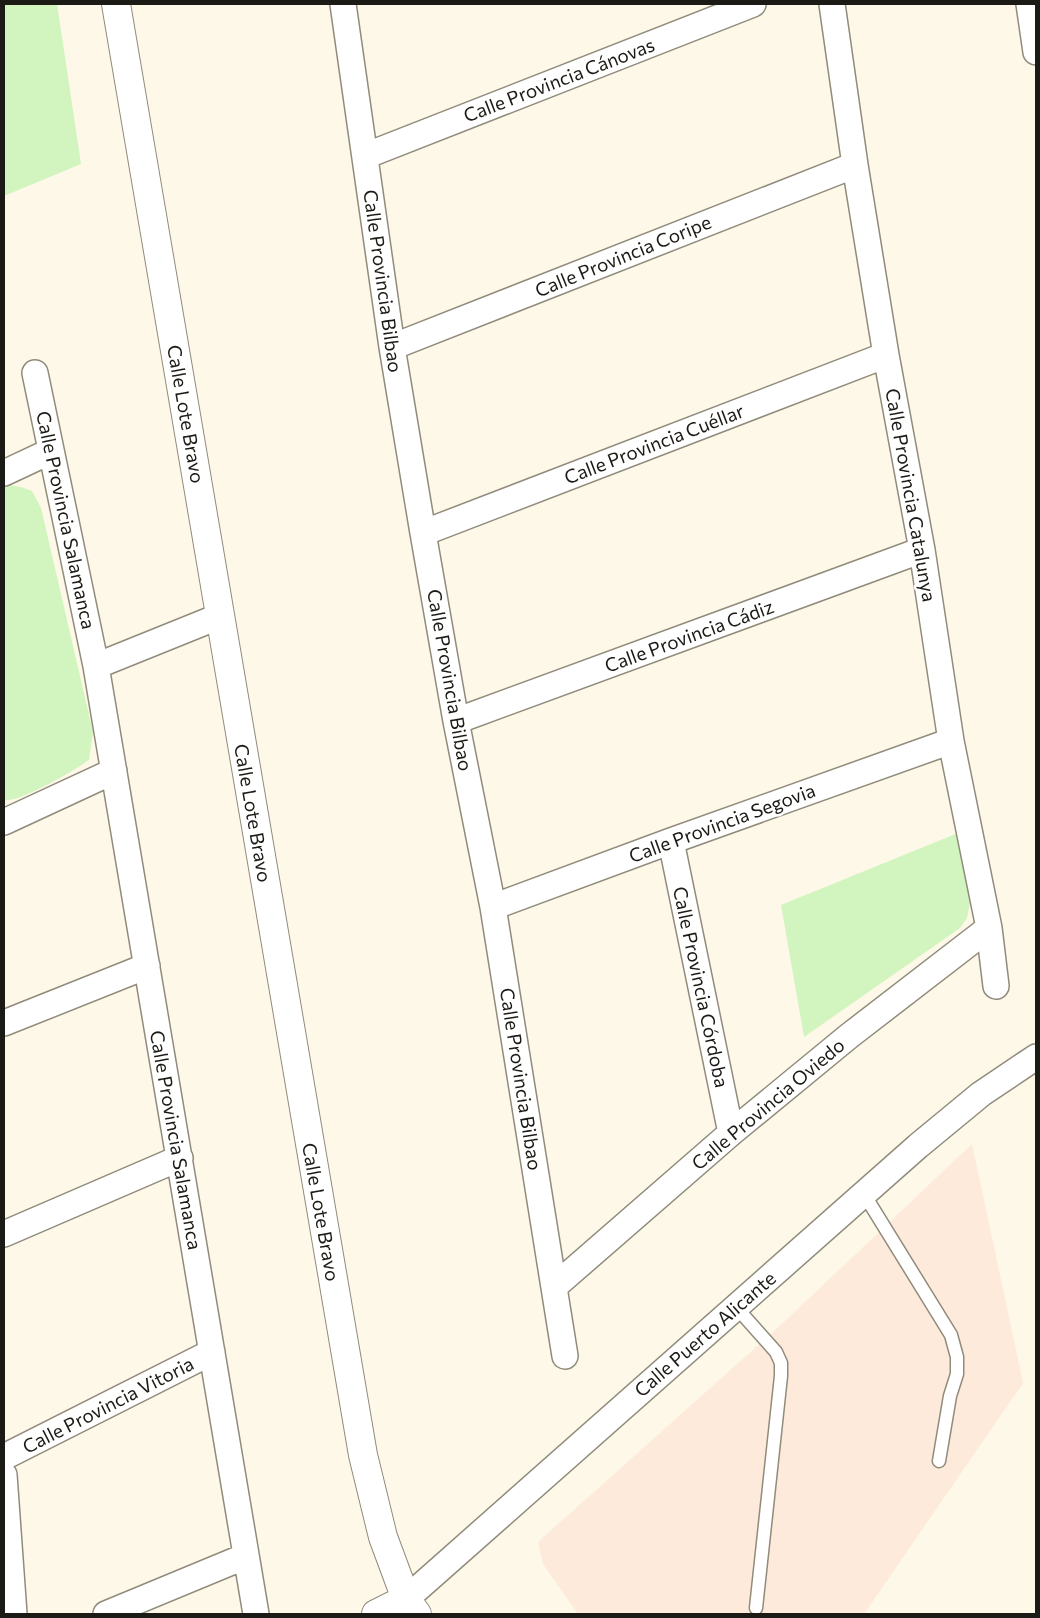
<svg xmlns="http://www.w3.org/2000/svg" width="1040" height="1618" font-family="Commissioner,sans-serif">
<rect width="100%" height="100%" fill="#fdf8e7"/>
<path fill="#feeada" d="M972,1144L1023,1383L864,1614H578L543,1564L538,1542L783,1323Z"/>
<path fill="#d2f4bf" d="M4,4H57L81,164L4,196Z
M9,485L21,487L32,491L41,508L93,732L89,760C75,770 19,803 4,800V488Z
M958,833L970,902L967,918L960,928L804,1037L781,905Z"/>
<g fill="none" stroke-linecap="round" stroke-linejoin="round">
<defs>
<path id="service" d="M864,1194L951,1335L957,1357V1374L950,1396L939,1461
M736,1307L776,1352L781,1363V1376L756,1608"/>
<path id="minor" d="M343,4L392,347L423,533L456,721L493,907L565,1356
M832,4L855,165L886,355L922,550L951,741L989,928L996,986
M1029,4L1036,52
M365,156L753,4
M392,347L855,165
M35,373L96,666L256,1614
M4,473L51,451
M423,533L886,355
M96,666L220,616
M456,721L922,550
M4,822L114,771
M671,841L731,1133
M493,907L671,841L951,741
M4,1023L147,966
M4,1234L180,1158
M554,1287L731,1133L849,1036L989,928
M4,1457L212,1352
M4,1475L14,1614
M406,1599L918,1146L981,1094L1036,1057
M106,1614L246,1556"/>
<path id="tertiary" d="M116,4L363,1455L383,1537L406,1599L417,1614
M376,1614L406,1599"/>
</defs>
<use href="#service" stroke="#908b7b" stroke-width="15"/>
<use href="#minor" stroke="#908b7b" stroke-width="28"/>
<use href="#tertiary" stroke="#908b7b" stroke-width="30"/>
<use href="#service" stroke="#fff" stroke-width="12"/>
<use href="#minor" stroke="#fff" stroke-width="25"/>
<use href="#tertiary" stroke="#fff" stroke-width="28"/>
</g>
<g text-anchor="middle" stroke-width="5" stroke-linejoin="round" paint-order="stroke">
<g font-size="19" fill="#1c1a14" stroke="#fff">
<text transform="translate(559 80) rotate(-21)" y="7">Calle Provincia Cánovas</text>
<text transform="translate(623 256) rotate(-22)" y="7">Calle Provincia Coripe</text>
<text transform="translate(383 281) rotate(82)" y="7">Calle Provincia Bilbao</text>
<text transform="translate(186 414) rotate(80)" y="7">Calle Lote Bravo</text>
<text transform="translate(654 444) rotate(-21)" y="7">Calle Provincia Cuéllar</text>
<text transform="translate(911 495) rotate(80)" y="7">Calle Provincia Catalunya</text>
<text transform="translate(66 520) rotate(78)" y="7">Calle Provincia Salamanca</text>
<text transform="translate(689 636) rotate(-20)" y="7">Calle Provincia Cádiz</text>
<text transform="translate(450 680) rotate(80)" y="7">Calle Provincia Bilbao</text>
<text transform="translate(253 813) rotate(80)" y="7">Calle Lote Bravo</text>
<text transform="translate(722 823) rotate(-20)" y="7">Calle Provincia Segovia</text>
<text transform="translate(701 987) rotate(78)" y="7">Calle Provincia Córdoba</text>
<text transform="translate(521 1079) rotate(81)" y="7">Calle Provincia Bilbao</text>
<text transform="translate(768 1104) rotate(-40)" y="7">Calle Provincia Oviedo</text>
<text transform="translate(176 1140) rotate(80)" y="7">Calle Provincia Salamanca</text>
<text transform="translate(321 1212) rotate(80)" y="7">Calle Lote Bravo</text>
<text transform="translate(705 1334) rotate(-41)" y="7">Calle Puerto Alicante</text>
<text transform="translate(108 1405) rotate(-27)" y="7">Calle Provincia Vitoria</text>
</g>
</g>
<rect width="1040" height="1618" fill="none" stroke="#1c1a14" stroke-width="10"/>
</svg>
